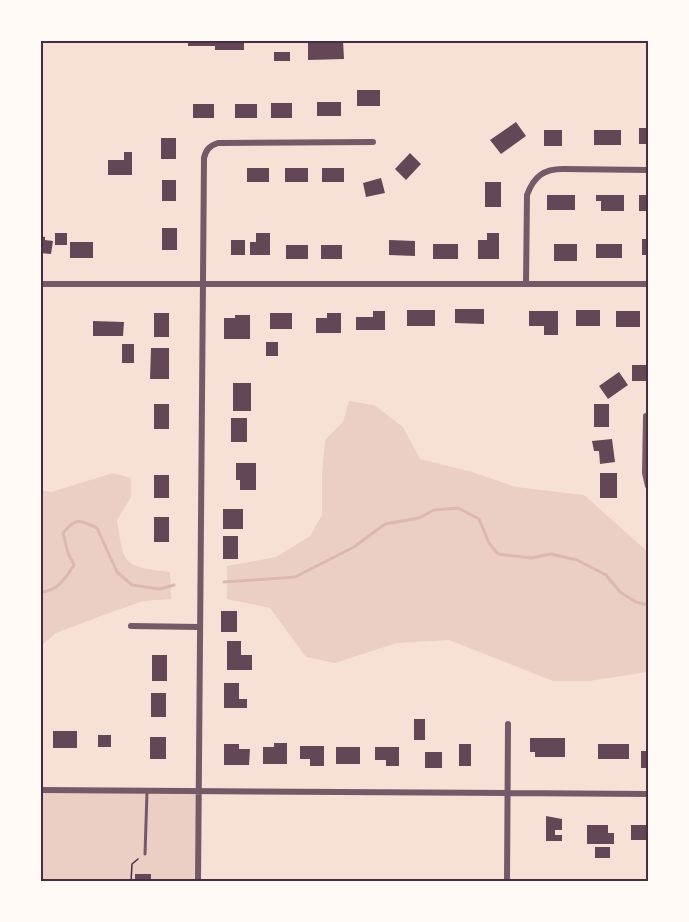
<svg xmlns="http://www.w3.org/2000/svg" width="689" height="922" font-family="'Source Sans 3',sans-serif">
<rect width="100%" height="100%" fill="#f7e1d7"/>
<path fill="#ebcfc5" d="M349,401L374,405L403,427L420,459L472,472L516,487L584,495L648,552V672L589,681H553L449,640L397,643L335,663L306,657L270,608L227,599V566L276,557L310,536L322,515V474L325,440L343,422Z
M113,473L131,478V497L117,520C124,566 123,566 170,572L171,599L143,601L109,613L56,633L41,646V490L51,492Z
M41,790L198,791V881L41,882Z"/>
<g fill="none" stroke-linecap="round" stroke-linejoin="round">
<path stroke="#dcb8b0" stroke-width="3" d="M224,582L295,577L354,547L385,524L419,518L434,510L458,508L479,519L489,543L498,554L531,558L551,554L577,560L606,575L620,592L636,602L648,605
M40,592C57,592 66,578 74,565L68,553L63,533C76,517 80,520 97,528L117,572L132,585L160,589L174,585"/>
</g>
<path fill="#644757" d="M188,40H244V50H215V46H188Z
M308,40H343L344,59L308,60Z
M274,52H290V61H274Z
M357,90H380V106H357Z
M317,102H341V116H317Z
M271,103H292V118H271Z
M193,104H214V118H193Z
M235,104H257V118H235Z
M516,122L526,136L501,154L490,140Z
M639,128H648V144H639Z
M544,130H562V146H544Z
M594,130H621V145H594Z
M161,138H176V159H161Z
M124,152H132V175H108V160H124Z
M410,153L421,164L406,180L395,169Z
M247,168H269V182H247Z
M285,168H308V182H285Z
M322,168H344V182H322Z
M381,178L385,193L366,197L363,183Z
M162,180H176V201H162Z
M485,182H501V207H485Z
M547,195H575V210H547Z
M596,195H624V211H601V201H596Z
M639,195H648V211H639Z
M162,228H177V250H162Z
M55,233H67V245H55Z
M256,233H270V255H250V242H256Z
M487,233H499V259H478V240H487Z
M40,236L45,237V240L53,241L51,254L40,253Z
M642,239H648V255H642Z
M231,240H245V255H231Z
M389,240L415,241V256L389,255Z
M70,242H93V258H70Z
M433,244H458V259H433Z
M554,244H577V261H554Z
M596,244H622V258H596Z
M286,245H308V259H286Z
M321,245H342V259H321Z
M455,309H484V324L455,323Z
M407,310H435V326H407Z
M576,310H600V326H576Z
M373,311H385V330H356V317H373Z
M529,311H558V335H544V326H529Z
M616,311H640V327H616Z
M154,313H169V337H154Z
M270,313H292V329H270Z
M327,313H341V333H316V318H327Z
M235,315H250V339H224V318H235Z
M93,321L124,322L123,336H93Z
M266,342H278V356H266Z
M122,344H134V363H122Z
M151,348H169V379H150Z
M632,365H648V381H632Z
M619,372L628,385L608,399L599,386Z
M233,383H251V411H233Z
M154,404H169V429H154Z
M594,404H609V427H594Z
M231,418H247V442H231Z
M612,439L615,462L600,464L599,451H594L592,441Z
M236,463H256V490H240V480H236Z
M600,473H617V498H600Z
M154,475H169V498H154Z
M223,509H243V529H223Z
M154,517H169V542H154Z
M223,536H238V559H223Z
M221,611H237V632H221Z
M227,641H241V655H252V670H227Z
M152,655H167V681H152Z
M224,683H239V699H247V708H224Z
M151,693H166V717H151Z
M414,719H425V740H414Z
M53,731H77V748H53Z
M98,735H111V747H98Z
M150,737H166V759H150Z
M530,738H565V757H535V752H530Z
M274,743H287V764H263V747H274Z
M224,744H239V749H250L249,765H224Z
M459,744H471V766H459Z
M598,744H629V759H598Z
M300,746H324V766H310V759H300Z
M336,747H360V764H336Z
M375,747H399V766H386V760H375Z
M641,751H648V768H641Z
M425,752H442V768H425Z
M546,816L562,819V830H555V835H562V841H546Z
M587,825H608V833H614V844H587Z
M631,825H648V840H631Z
M595,847H610V858H595Z
M135,874H151V880H135Z"/>
<g fill="none" stroke-linecap="round" stroke-linejoin="round">
<path stroke="#4a2c40" stroke-width="1.5" d="M131,882L132,864L138,859"/>
<path stroke="#755966" stroke-width="3" d="M145,854L147,792"/>
<path stroke="#755966" stroke-width="6" d="M40,284H648
M526,284L527,195C534,176 544,169 563,169L648,170
M646,416L645,473L648,486
M131,626L199,627
M40,790L648,794
M198,882L204,158C206,150 209,146 218,143L373,142
M507,882L508,724"/>
</g>
<rect width="689" height="922" fill="none" stroke="#fffaf5" stroke-width="84"/>
<rect x="42" y="42" width="605" height="838" fill="none" stroke="#4a2c40" stroke-width="2"/>
</svg>
